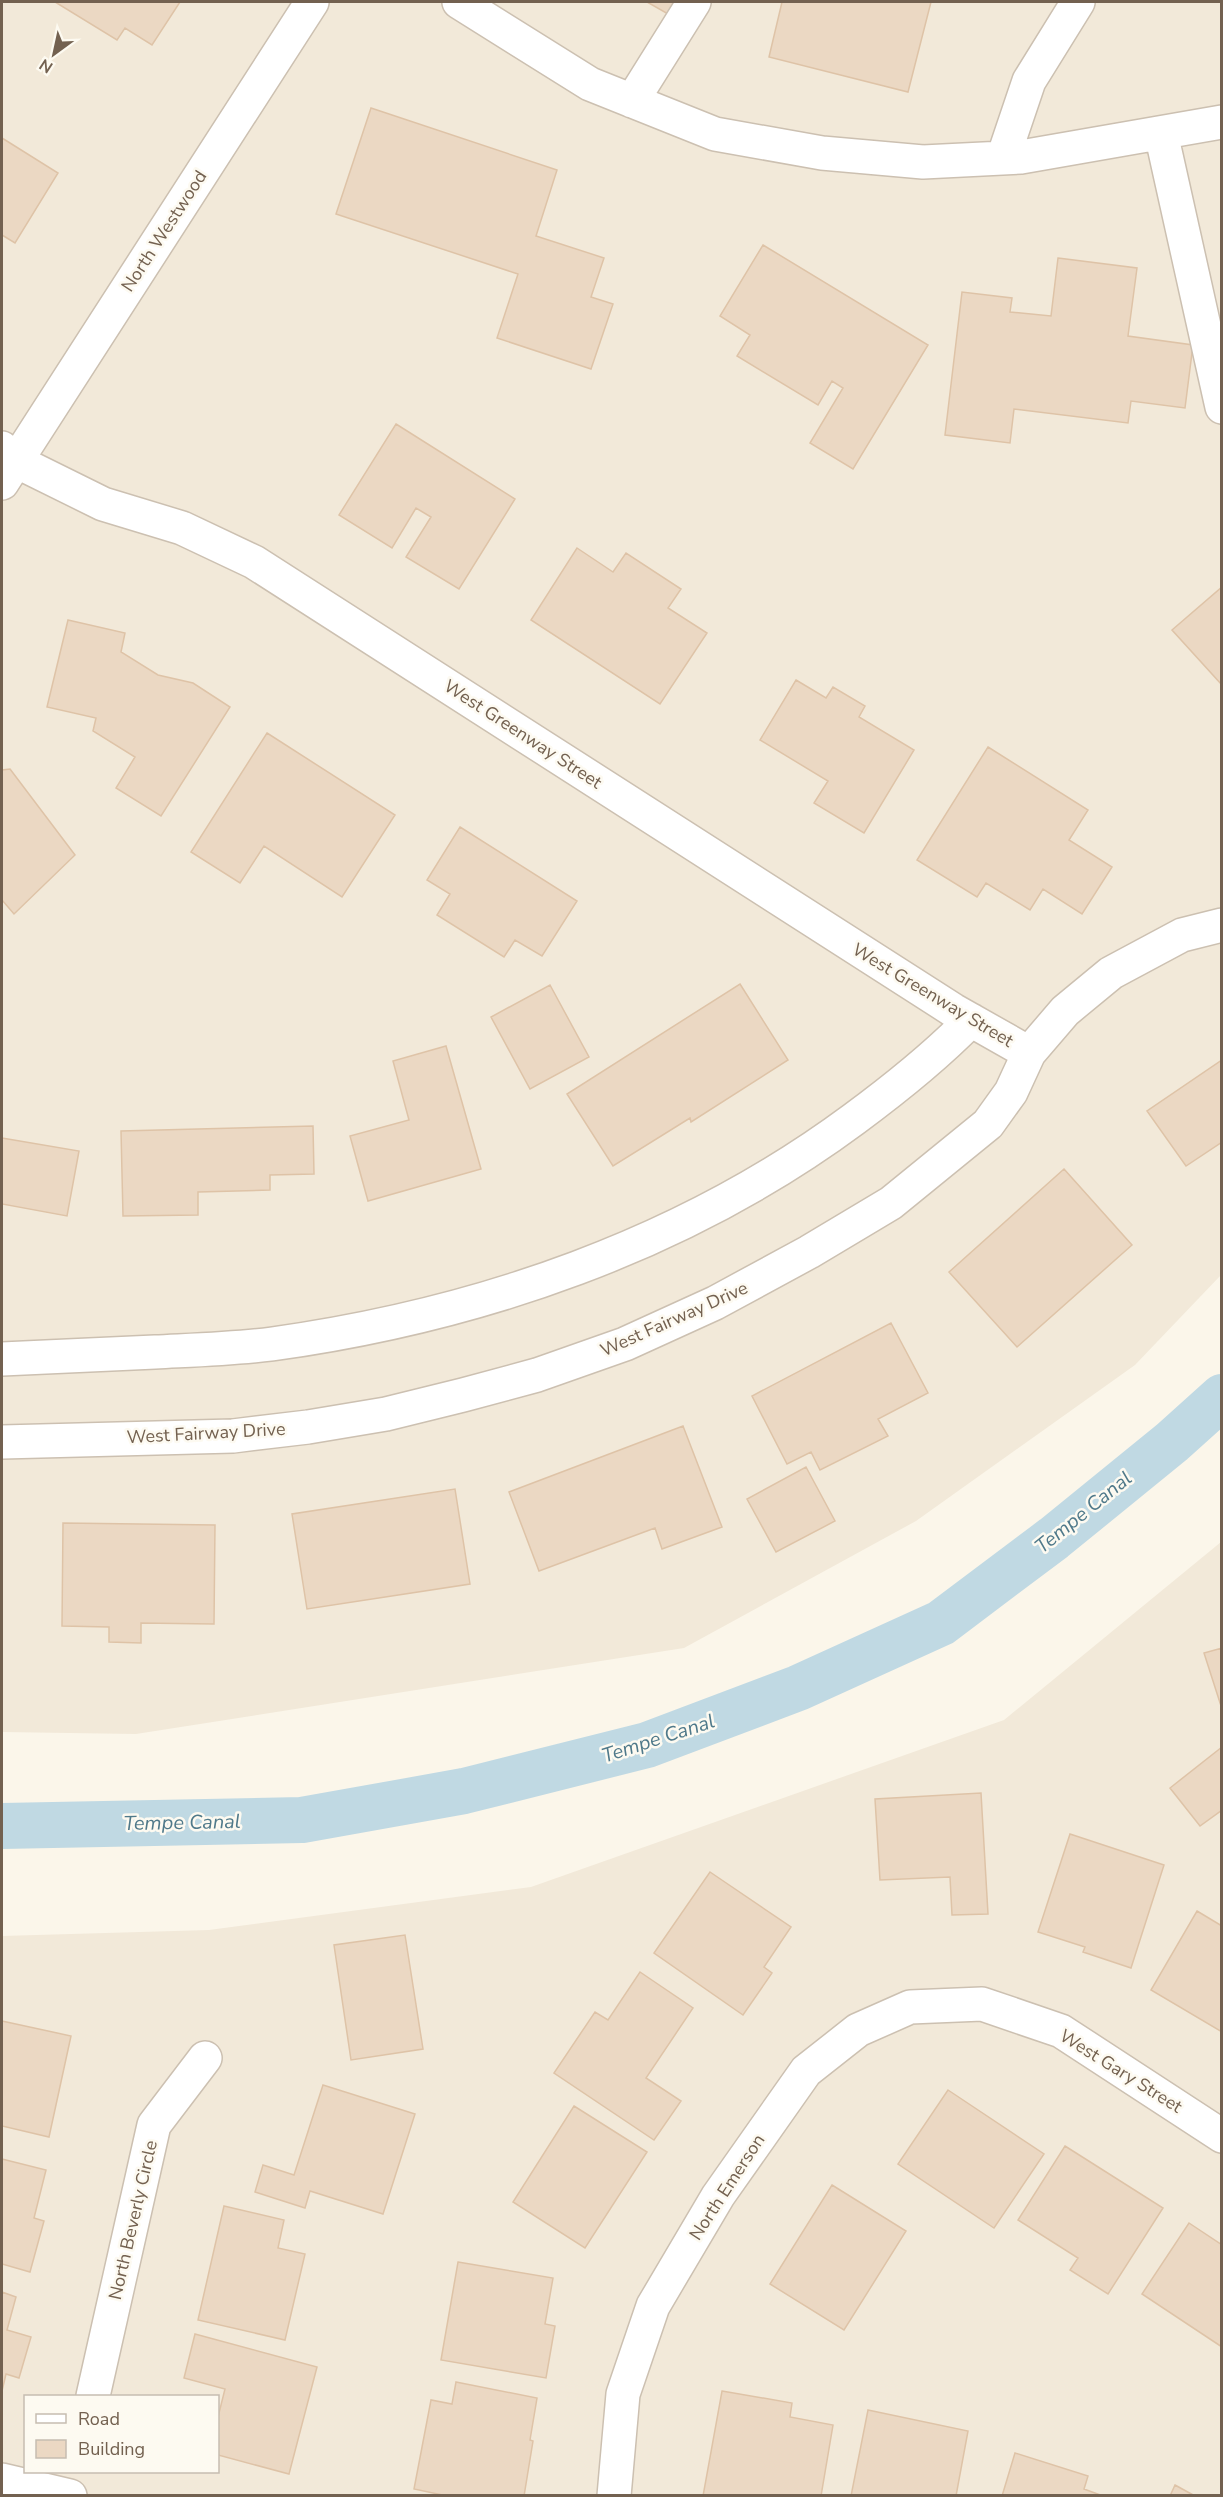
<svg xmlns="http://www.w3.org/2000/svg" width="1223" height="2497" font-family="'Nunito Sans',sans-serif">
<rect width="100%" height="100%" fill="#fbf6ea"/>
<path fill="#f2e9d9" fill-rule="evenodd" d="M2,2H1221V1275L1135,1365L916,1521L684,1648L136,1734L2,1732Z
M1221,1542V2495H2V1936L209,1930L531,1887L1004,1720ZM26,2396H218V2472H26Z"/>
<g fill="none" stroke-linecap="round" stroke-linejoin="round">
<path stroke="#c0d9e3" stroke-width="46" d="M2,1826L302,1820L464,1791L647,1745L798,1688L941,1623L1054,1538L1172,1442L1222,1397"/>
</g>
<path fill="#ebd8c3" stroke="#dec3a7" stroke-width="1.5" d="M55,2H180L152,45L125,28L117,40Z
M647,2H675L668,14Z
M782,2H931L908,92L769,57Z
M371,108L557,170L536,236L604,258L591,297L613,304L591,369L497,338L518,274L336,214Z
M2,138L58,173L15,243L2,235Z
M763,245L928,345L853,469L810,443L843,388L832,381L818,405L737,356L750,335L720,316Z
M1058,258L1137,268L1128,336L1193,345L1185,408L1131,401L1128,423L1014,409L1010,443L945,435L962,292L1012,298L1010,312L1051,316Z
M396,424L515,499L459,589L406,557L431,517L416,508L392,548L339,515Z
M577,548L613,572L626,553L681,589L668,608L707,633L660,704L531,620Z
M1222,587V685L1172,630Z
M68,620L125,633L121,652L158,675L193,683L230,707L161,816L116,788L135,757L93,731L96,718L47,707Z
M796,680L826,698L833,687L865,706L859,717L914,750L864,833L814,803L828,781L760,740Z
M267,733L395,815L342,897L264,846L240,883L191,852Z
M988,747L1088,810L1069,840L1112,867L1082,914L1043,889L1030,910L986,883L977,897L917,860Z
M10,769L75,855L14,914L2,900V770Z
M460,827L577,901L542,956L515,940L504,957L437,915L450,894L427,880Z
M740,984L788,1060L691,1122L690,1118L613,1166L567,1094Z
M550,985L589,1057L530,1089L491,1017Z
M446,1046L481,1169L368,1201L350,1136L409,1120L393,1061Z
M1222,1060V1142L1186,1166L1147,1111Z
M313,1126L314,1174L270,1175V1190L198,1192V1215L123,1216L121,1131Z
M2,1138L79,1151L67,1216L2,1204Z
M1064,1169L1132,1245L1017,1347L949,1272Z
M891,1323L928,1393L878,1419L888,1436L820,1470L811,1452L787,1464L752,1396Z
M683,1426L722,1527L662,1549L655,1528L539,1571L509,1492Z
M806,1467L835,1521L776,1552L747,1499Z
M455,1489L470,1584L307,1609L292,1514Z
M63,1523L215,1525L214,1624L141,1623V1643L109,1642V1627L62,1626Z
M1222,1648V1709L1204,1653Z
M1222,1747V1810L1200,1826L1170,1788Z
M981,1793L988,1914L952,1915L950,1877L880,1880L875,1799Z
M1070,1834L1164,1865L1131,1968L1083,1952L1085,1947L1038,1932Z
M710,1872L791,1927L764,1967L772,1973L743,2015L654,1953Z
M1197,1911L1222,1926V2032L1151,1990Z
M405,1935L423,2049L351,2060L334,1945Z
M640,1972L693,2008L646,2078L681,2101L654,2140L554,2073L595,2012L608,2020Z
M2,2021L71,2036L49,2137L2,2126Z
M323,2085L415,2114L383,2214L310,2191L305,2208L255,2192L263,2165L294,2175Z
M948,2090L1044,2154L994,2228L898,2164Z
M574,2106L647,2152L585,2248L513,2202Z
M1065,2146L1163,2208L1108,2294L1070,2270L1078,2258L1018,2220Z
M2,2159L46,2170L34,2218L44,2221L30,2272L2,2264Z
M832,2185L906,2231L844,2330L770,2284Z
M224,2206L284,2220L278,2248L305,2254L285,2340L198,2320Z
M1189,2223L1222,2245V2347L1142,2294Z
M458,2262L553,2278L545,2324L555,2326L546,2378L441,2360Z
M2,2292L16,2297L7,2330L31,2337L19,2378L6,2374L2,2391Z
M195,2334L317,2367L289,2474L218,2455V2417L225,2389L184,2378Z
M456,2382L537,2398L530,2440L533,2441L524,2496H447L414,2489L431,2400L452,2404Z
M722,2391L792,2403L790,2417L833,2425L821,2496H703Z
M868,2410L968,2431L956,2496H851Z
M1015,2453L1088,2476L1084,2489L1103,2496H1002Z
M1175,2485L1195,2496H1170Z"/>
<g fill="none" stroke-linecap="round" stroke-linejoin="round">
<defs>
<path id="minor" d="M459,2L590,84L715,134L822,153L923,162L1021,157L1222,122
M632,101L694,2
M1161,133L1222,407
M1003,158L1029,81L1078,2
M2,448L16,461L103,504L182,528L254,562L953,1010L1029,1053
M2,483L312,2
M2,1359C53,1357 104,1354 155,1352C194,1350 233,1349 272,1344C480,1315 684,1245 854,1119C896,1088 935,1057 971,1020
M2,1442L233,1436L308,1427L386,1414L463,1395L537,1375L625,1344L715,1303L809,1252L891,1203L988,1124L1011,1092L1029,1053L1065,1011L1111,973L1182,935L1222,925
M93,2396L154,2125L205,2058
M2,2480L70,2496
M614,2496L623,2394L653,2306L718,2196L806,2071L858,2030L910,2007L982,2004L1061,2031L1222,2136"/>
</defs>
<use href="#minor" stroke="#ccc0b1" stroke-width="36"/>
<use href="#minor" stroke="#fff" stroke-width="33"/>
</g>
<g text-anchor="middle" stroke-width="5" stroke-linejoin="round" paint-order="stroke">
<g font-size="18" fill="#736150" stroke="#fdfaf1">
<text transform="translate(164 231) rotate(-57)" y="6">North Westwood</text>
<text transform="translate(523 734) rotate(33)" y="6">West Greenway Street</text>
<text transform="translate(933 995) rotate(31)" y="6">West Greenway Street</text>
<text transform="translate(674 1319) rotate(-24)" y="6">West Fairway Drive</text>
<text transform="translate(206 1433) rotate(-3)" y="6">West Fairway Drive</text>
<text transform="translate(1121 2071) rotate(32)" y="6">West Gary Street</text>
<text transform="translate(727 2187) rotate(-57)" y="6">North Emerson</text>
<text transform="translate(133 2220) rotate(-77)" y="6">North Beverly Circle</text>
</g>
<g font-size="20" font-style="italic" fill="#4f798a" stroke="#fdfaf1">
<text transform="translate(1083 1512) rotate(-39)" y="7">Tempe Canal</text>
<text transform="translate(658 1738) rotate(-18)" y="7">Tempe Canal</text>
<text transform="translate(182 1822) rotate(-1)" y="7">Tempe Canal</text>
</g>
</g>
<rect width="1223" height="2497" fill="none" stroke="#736150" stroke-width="6"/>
<rect x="24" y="2395" width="195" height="78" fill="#fdfaf1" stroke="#c6bdb1" stroke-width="1.5"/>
<rect x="36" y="2414" width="30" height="9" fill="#ffffff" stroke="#c6bdb1" stroke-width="1.5"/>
<text x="78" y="2425" font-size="18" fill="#736150">Road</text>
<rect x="36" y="2440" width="30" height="18" fill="#ebd8c3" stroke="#c6bdb1" stroke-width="1.5"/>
<text x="78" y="2455" font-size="18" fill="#736150">Building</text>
<g transform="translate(54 54) rotate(213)" stroke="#fdfaf1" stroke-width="4.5" paint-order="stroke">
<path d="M0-4.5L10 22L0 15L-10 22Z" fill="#736150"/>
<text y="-9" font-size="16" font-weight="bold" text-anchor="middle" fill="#736150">N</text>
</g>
</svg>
